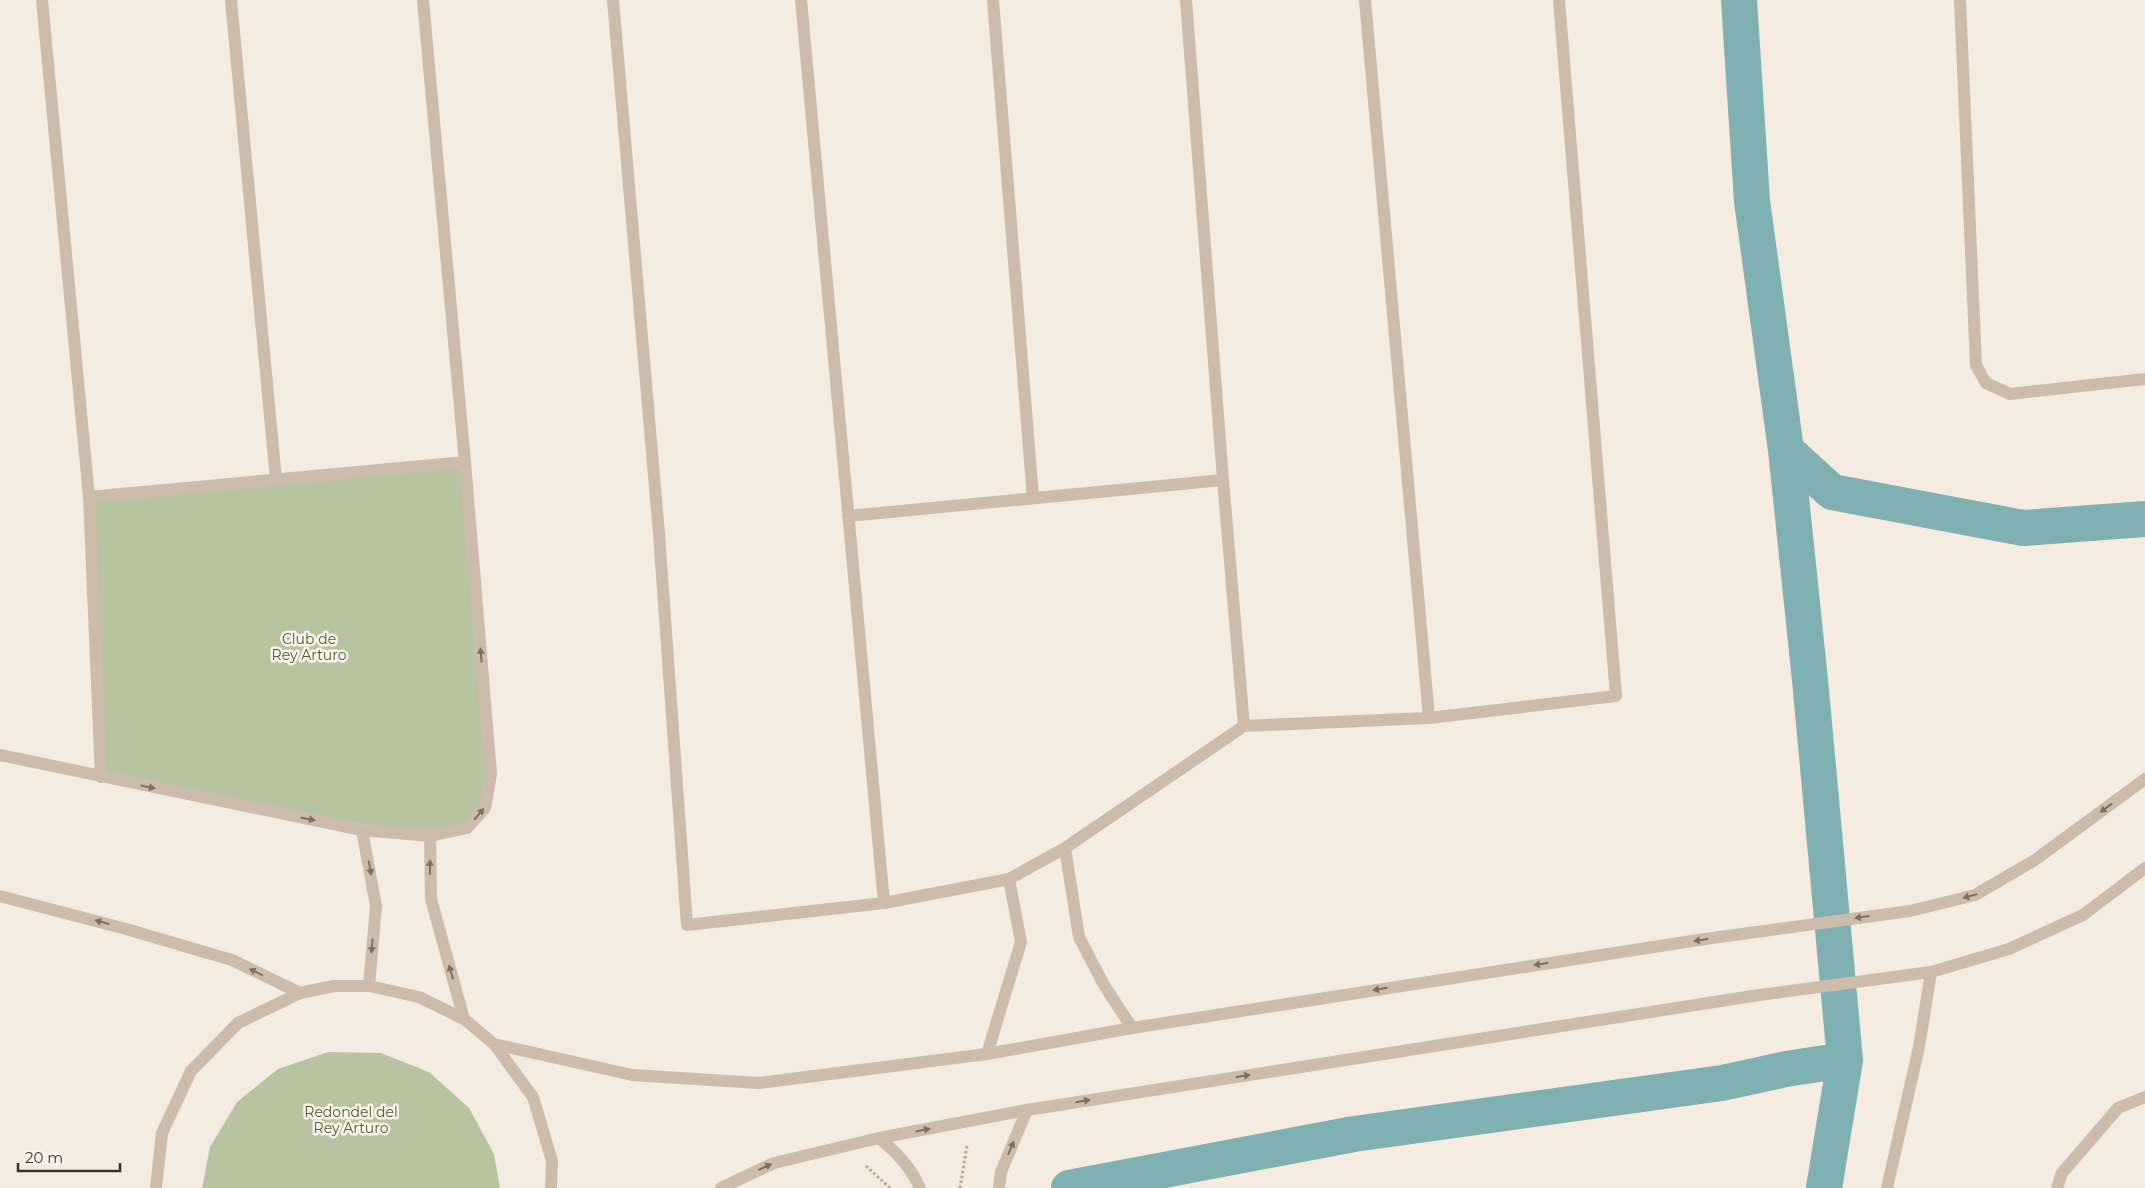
<svg xmlns="http://www.w3.org/2000/svg" width="2145" height="1188" font-family="Montserrat,sans-serif">
<rect width="100%" height="100%" fill="#f4ebe1"/>
<path fill="#b8c4a0" d="M465,462L491,774L485,808L467,828L430,836L101,777L89,497Z
M328,1052L381,1053L429,1072L469,1108L494,1154L500,1188H202L210,1147L237,1102L278,1069Z"/>
<g fill="none" stroke-linecap="round" stroke-linejoin="round">
<path stroke="#7fb0b2" stroke-width="36" d="M1739,0L1752,201L1786,450L1832,492L2023,528L2145,519
M1786,450L1810,680L1845,1060L1824,1188
M1069,1188L1354,1134L1722,1083L1786,1069L1845,1060"/>
<path stroke="#b9a596" stroke-width="3" stroke-dasharray="2.5 2.5" stroke-linecap="butt" d="M866,1166L890,1188
M960,1188L967,1146"/>
<path stroke="#cdbbac" stroke-width="12" d="M1887,1188L1919,1047L1931,972"/>
<path stroke="#cdbbac" stroke-width="12" d="M42,0L89,497
M231,0L276,480
M613,0L659,534L687,925L884,903L1009,879L1065,848L1244,726L1429,718L1616,696L1559,0
M801,0L884,903
M993,0L1033,498
M1186,0L1223,480L1244,726
M1365,0L1429,718
M1960,0L1976,365L1986,383L2010,394L2145,379
M848,516L1223,480
M0,755L362,830L430,836L467,828L485,808L491,774L465,462L423,0
M101,777L89,497L465,462
M362,830L376,906L369,986
M430,836L431,899L464,1019
M1065,848L1079,937L1104,985L1132,1028
M987,1054L1021,942L1009,879
M879,1138C897,1153 910,1166 920,1188
M999,1188L1001,1172L1027,1110
M2057,1188L2062,1173L2118,1108L2145,1097"/>
<path stroke="#cdbbac" stroke-width="12" d="M0,896L126,929L232,960L300,993
M494,1044L632,1075L759,1083L987,1054L1132,1028L1705,939L1910,911L1975,895L2035,860L2145,779
M156,1188L162,1133L191,1071L238,1023L300,993L334,986H369L419,997L464,1019L494,1044L533,1097L552,1161L551,1188
M721,1188L774,1163L879,1138L1027,1110L1759,995L1931,972L2009,949L2083,915L2145,868"/>
</g>
<defs><path id="oneway-solid" d="M-6-.8H1V-3.2L6.5 0L1 3.2V.8H-6Z" transform="scale(1.25)"/></defs>
<g fill="#7d6f65">
<use href="#oneway-solid" transform="translate(481 655) rotate(-95)"/>
<use href="#oneway-solid" transform="translate(148 787) rotate(11)"/>
<use href="#oneway-solid" transform="translate(2106 808) rotate(144)"/>
<use href="#oneway-solid" transform="translate(479 814) rotate(-50)"/>
<use href="#oneway-solid" transform="translate(308 819) rotate(11)"/>
<use href="#oneway-solid" transform="translate(430 867) rotate(-90)"/>
<use href="#oneway-solid" transform="translate(370 868) rotate(79)"/>
<use href="#oneway-solid" transform="translate(1970 896) rotate(164)"/>
<use href="#oneway-solid" transform="translate(1862 917) rotate(172)"/>
<use href="#oneway-solid" transform="translate(102 922) rotate(-165)"/>
<use href="#oneway-solid" transform="translate(1701 940) rotate(171)"/>
<use href="#oneway-solid" transform="translate(372 946) rotate(95)"/>
<use href="#oneway-solid" transform="translate(1541 964) rotate(171)"/>
<use href="#oneway-solid" transform="translate(256 972) rotate(-154)"/>
<use href="#oneway-solid" transform="translate(451 972) rotate(-106)"/>
<use href="#oneway-solid" transform="translate(1380 989) rotate(171)"/>
<use href="#oneway-solid" transform="translate(1243 1076) rotate(-9)"/>
<use href="#oneway-solid" transform="translate(1083 1101) rotate(-9)"/>
<use href="#oneway-solid" transform="translate(923 1130) rotate(-11)"/>
<use href="#oneway-solid" transform="translate(1011 1148) rotate(-67)"/>
<use href="#oneway-solid" transform="translate(765 1167) rotate(-25)"/>
</g>
<g text-anchor="middle" stroke-width="5" stroke-linejoin="round" paint-order="stroke">
<g font-size="14" fill="#4a5a2e" stroke="#fbf5ee">
<text x="309" y="644">Club de<tspan x="309" dy="16">Rey Arturo</tspan></text>
<text x="351" y="1117">Redondel del<tspan x="351" dy="16">Rey Arturo</tspan></text>
</g>
</g>
<path d="M18 1163v8h102v-8" fill="none" stroke="#3b302b" stroke-width="2.5"/>
<text x="25" y="1163" font-size="15" fill="#3b302b" stroke="#fbf5ee" stroke-width="4" paint-order="stroke">20 m</text>
</svg>
